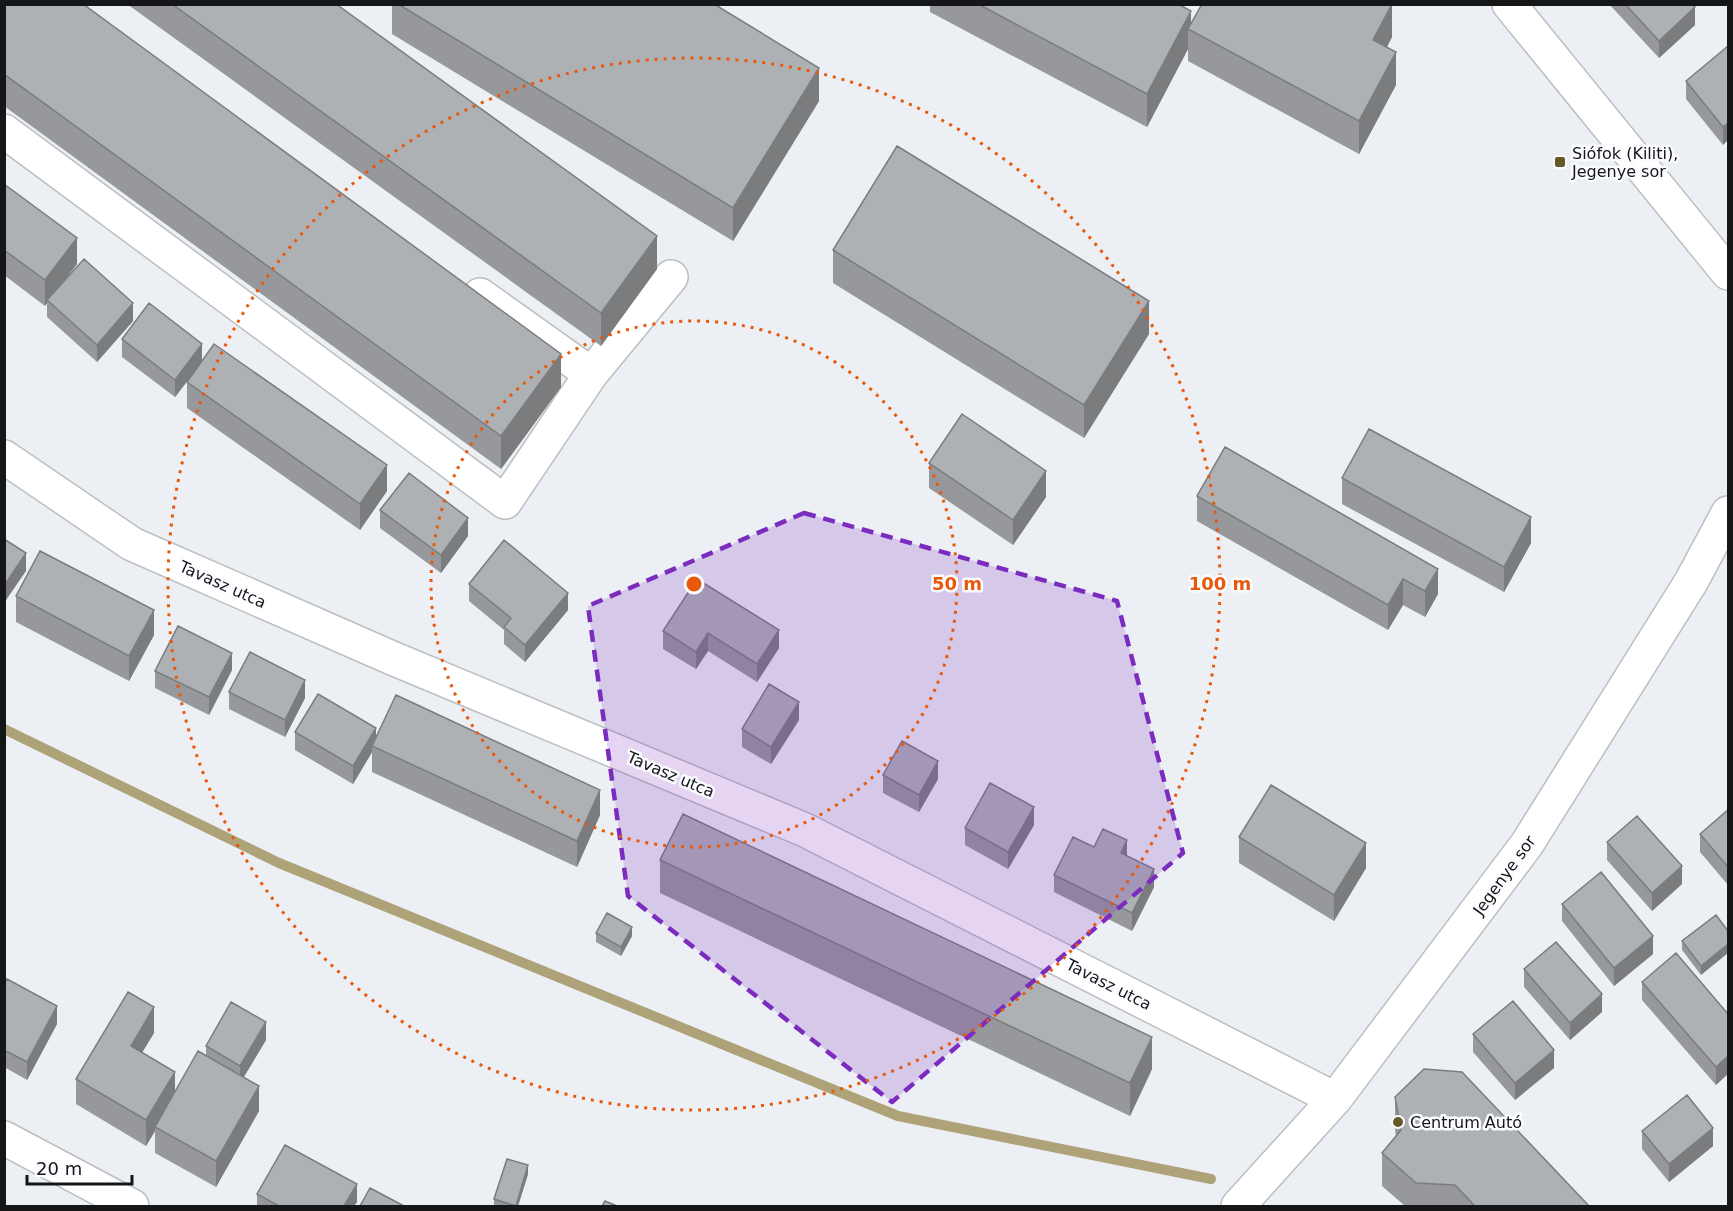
<svg xmlns="http://www.w3.org/2000/svg" width="1733" height="1211" font-family="'DejaVu Sans',sans-serif">
<rect width="100%" height="100%" fill="#eceff3"/>
<g fill="none" stroke-linecap="round" stroke-linejoin="round">
<path stroke="#aea378" stroke-width="10" d="M4,729L279,863L898,1116L1211,1179"/>
<defs>
<path id="minor" d="M4,131L505,502L591,374L671,277
M480,295L591,374
M4,457L132,544L392,658L805,830L1335,1099
M4,1138L132,1206
M1238,1206L1335,1099L1527,844L1691,582L1728,513"/>
<path id="major" d="M1509,4L1728,273"/>
</defs>
<use href="#minor" stroke="#bcbfc2" stroke-width="36"/>
<use href="#major" stroke="#bcbfc2" stroke-width="36"/>
<use href="#minor" stroke="#fff" stroke-width="33"/>
<use href="#major" stroke="#fff" stroke-width="33"/>
</g>
<path fill="#96989b" d="M4,4L561,387L501,469L4,106Z
M127,4H336L657,269L601,346Z
M392,4H714L819,101L733,241L392,34Z
M930,4H1178L1191,24L1392,37L1387,47L1396,85L1359,154L1188,61V49L1147,127L930,12Z
M1609,4H1693L1695,25L1659,58Z
M1728,46L1723,145L1686,99V81Z
M4,184L77,264L61,285L133,321L97,362L47,317V303L45,306L4,275Z
M833,250L1149,334L1084,438L833,283Z
M122,339L202,361L387,491L360,530L187,408V382L192,375L175,397L122,357Z
M1225,447L1438,594L1425,617L1403,605L1388,630L1197,521V496Z
M929,463L1046,497L1013,545L929,488Z
M1342,478L1531,543L1504,592L1342,504Z
M380,510L468,536L441,573L380,528Z
M697,579L779,648L757,682L708,651L696,669L663,649V631Z
M469,584L568,610L525,662L504,644V630L469,601Z
M16,596L154,635L129,681L16,622Z
M232,670L209,715L155,688V671Z
M229,692L305,698L285,737L229,709Z
M799,720L771,764L742,747V729Z
M295,732L376,739L600,815L577,867L372,772V752L353,784L295,750Z
M883,775L938,779L919,812L883,793Z
M1728,810V885L1700,852V834Z
M1034,825L1008,869L965,845V828Z
M1239,837L1366,868L1334,921L1239,863Z
M1607,842L1682,884L1652,911L1607,860Z
M1094,847L1127,856L1154,887L1132,931L1054,892V875Z
M660,860L1152,1069L1130,1116L660,893Z
M1562,904L1653,954L1614,986L1562,921Z
M1728,931L1701,975L1682,950V941Z
M596,933L632,936L621,956L596,942Z
M1524,969L1602,1012L1570,1040L1524,987Z
M1642,982L1728,1014L1716,1085L1642,1000Z
M4,985L57,1024L27,1080L4,1067Z
M154,1033L142,1052L175,1092L206,1056V1046L266,1040L244,1077L259,1111L216,1187L155,1153V1131L146,1146L76,1104V1079Z
M1473,1034L1554,1068L1515,1100L1473,1052Z
M1395,1097L1589,1206H1405L1382,1186V1153L1396,1137L1395,1129Z
M1642,1131L1713,1146L1669,1182L1642,1149Z
M528,1174L518,1206H494V1199Z
M257,1194L357,1202L354,1206H257Z"/>
<path fill="#7a7c7e" d="M1392,4V37L1373,72V40Z
M1695,7V25L1659,58V41Z
M1191,11V30L1188,29V49L1147,127V94Z
M1396,52V85L1359,154V121Z
M819,68V101L733,241V208Z
M1728,123V140L1723,145V127Z
M657,236V269L601,346V313Z
M77,238V264L48,301L47,300V303L45,306V280Z
M1149,301V334L1084,438V405Z
M133,303V321L97,362V345Z
M202,344V362L175,397V380Z
M561,354V387L501,469V436Z
M387,465V491L360,530V504Z
M1046,471V497L1013,545V520Z
M1531,517V543L1504,592V567Z
M468,518V536L441,573V555Z
M26,553V571L4,603V586Z
M1438,569V594L1425,617V591Z
M1403,579V605L1388,630V605Z
M568,593V610L525,662V645Z
M154,610V635L129,681V656Z
M779,630V648L757,682V664Z
M708,633V651L696,669V652Z
M232,653V670L209,715V697Z
M305,680V698L285,737V720Z
M799,702V720L771,764V747Z
M376,728V746H372V752L353,784V766Z
M938,761V779L919,812V795Z
M600,790V815L577,867V841Z
M1034,807V825L1008,869V852Z
M1127,840V858L1121,853Z
M1366,843V868L1334,921V895Z
M1682,866V884L1652,911V893Z
M1154,869V887L1132,931V913Z
M632,927V936L621,956V947Z
M1653,936V954L1614,986V968Z
M1728,944V953L1701,975V966Z
M1602,994V1012L1570,1040V1023Z
M57,1006V1024L27,1080V1062Z
M154,1007V1033L131,1071V1046Z
M266,1022V1040L240,1083V1066Z
M1152,1037V1069L1130,1116V1083Z
M1554,1050V1068L1515,1100V1083Z
M1728,1056V1074L1716,1085V1067Z
M175,1072V1097L155,1127V1131L146,1146V1120Z
M259,1086V1111L216,1187V1161Z
M1713,1128V1146L1669,1182V1164Z
M528,1165V1174L518,1206H516Z
M357,1184V1202L354,1206H344Z"/>
<path fill="#aeb1b4" stroke="#7a7c7e" stroke-width="1.5" d="M4,4H83L561,354L501,436L4,74Z
M172,4H336L657,236L601,313Z
M398,4H714L819,68L733,208Z
M978,4H1178L1191,11L1147,94Z
M1202,4H1392L1373,40L1396,52L1359,121L1188,29Z
M1625,4H1693L1695,7L1659,41Z
M1728,46V123L1723,127L1686,81Z
M897,146L1149,301L1084,405L833,250Z
M4,184L77,238L45,280L4,250Z
M84,259L133,303L97,345L47,300Z
M149,303L202,344L175,380L122,339Z
M214,344L387,465L360,504L187,382Z
M962,414L1046,471L1013,520L929,463Z
M1369,429L1531,517L1504,567L1342,478Z
M1225,447L1438,569L1425,591L1403,579L1388,605L1197,496Z
M409,473L468,518L441,555L380,510Z
M4,539L26,553L4,586Z
M504,540L568,593L525,645L504,627L511,618L469,584Z
M40,551L154,610L129,656L16,596Z
M697,579L779,630L757,664L708,633L696,652L663,631Z
M178,626L232,653L209,697L155,671Z
M250,652L305,680L285,720L229,692Z
M769,684L799,702L771,747L742,729Z
M318,694L376,728L353,766L295,732Z
M396,695L600,790L577,841L372,746Z
M902,741L938,761L919,795L883,775Z
M990,783L1034,807L1008,852L965,828Z
M1271,785L1366,843L1334,895L1239,837Z
M1728,810V867L1700,834Z
M683,814L1152,1037L1130,1083L660,860Z
M1637,816L1682,866L1652,893L1607,842Z
M1103,829L1127,840L1121,853L1154,869L1132,913L1054,875L1073,837L1094,847Z
M1601,872L1653,936L1614,968L1562,904Z
M607,913L632,927L621,947L596,933Z
M1716,915L1728,931V944L1701,966L1682,941Z
M1556,942L1602,994L1570,1023L1524,969Z
M1676,953L1728,1014V1056L1716,1067L1642,982Z
M7,979L57,1006L27,1062L4,1050V985Z
M128,992L154,1007L131,1046L175,1072L146,1120L76,1079Z
M1513,1001L1554,1050L1515,1083L1473,1034Z
M231,1002L266,1022L240,1066L206,1046Z
M198,1051L259,1086L216,1161L155,1127Z
M1424,1069L1462,1072L1589,1206H1475L1455,1185L1416,1183L1382,1153L1401,1130L1395,1097Z
M1687,1095L1713,1128L1669,1164L1642,1131Z
M285,1145L357,1184L344,1206H279L257,1194Z
M507,1159L528,1165L516,1206L494,1199Z
M370,1188L404,1206H360Z
M605,1201L617,1206H602Z"/>
<path fill="#7b2cbf" fill-opacity="0.2" stroke="#7b2cbf" stroke-width="4.5" stroke-dasharray="12 8" stroke-linejoin="round" d="M804,513L1117,601L1183,853L892,1102L628,896L588,606Z"/>
<g fill="none" stroke="#e8590c" stroke-width="3" stroke-dasharray="3 6">
<circle cx="694" cy="584" r="263"/>
<circle cx="694" cy="584" r="526"/>
</g>
<g fill="#675a27" stroke="#fbfcff" stroke-width="2">
<rect x="1554" y="156" width="12" height="12" rx="3"/>
<circle cx="1398" cy="1122" r="6"/>
</g>
<g text-anchor="middle" stroke-width="5" stroke-linejoin="round" paint-order="stroke">
<g font-size="16" fill="#151618" stroke="#fbfcff" text-anchor="start">
<text x="1572" y="159">Siófok (Kiliti),<tspan x="1572" dy="18">Jegenye sor</tspan></text>
<text x="1410" y="1128">Centrum Autó</text>
</g>
<g font-size="16" fill="#151618" stroke="#fbfcff">
<text transform="translate(223 584) rotate(24)" y="6">Tavasz utca</text>
<text transform="translate(671 774) rotate(23)" y="6">Tavasz utca</text>
<text transform="translate(1504 875) rotate(-54)" y="6">Jegenye sor</text>
<text transform="translate(1109 984) rotate(27)" y="6">Tavasz utca</text>
</g>
</g>
<circle cx="694" cy="584" r="9" fill="#e8590c" stroke="#fbfcff" stroke-width="3"/>
<g font-size="18" text-anchor="middle" font-weight="bold" fill="#e8590c" stroke="#fbfcff" stroke-width="5" stroke-linejoin="round" paint-order="stroke">
<text x="957" y="590">50 m</text>
<text x="1220" y="590">100 m</text>
</g>
<rect width="1733" height="1211" fill="none" stroke="#151618" stroke-width="12"/>
<path d="M27 1175v9h105v-9" fill="none" stroke="#151618" stroke-width="3"/>
<text x="36" y="1175" font-size="18" fill="#151618" stroke="#fbfcff" stroke-width="4.5" paint-order="stroke">20 m</text>
</svg>
